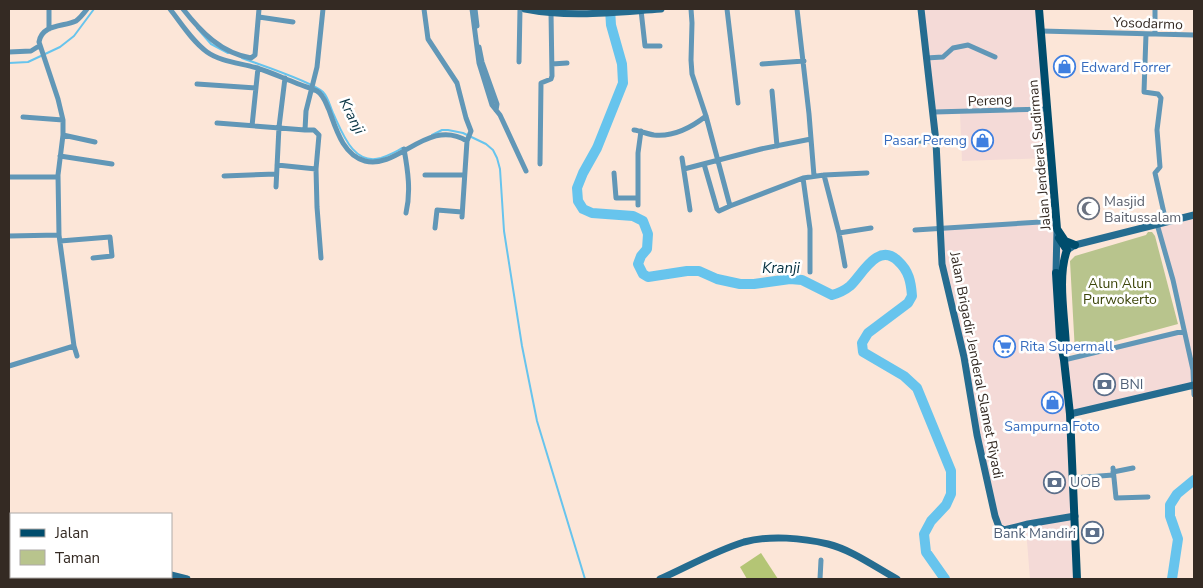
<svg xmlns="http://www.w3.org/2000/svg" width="1203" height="588" font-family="'Nunito Sans',sans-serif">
<rect width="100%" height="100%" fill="#fce6d8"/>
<path fill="#f4dad7" d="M921,9H1039L1049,158L962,161L960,114L933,115Z
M1194,215V385L1070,414L1077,579H1030L1026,529L1028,524L1001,529L942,264L941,229L979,223L1057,221L1067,250L1063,260L1064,360L1183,329L1157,224Z"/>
<path fill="#b8c48d" d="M1148,232H1152L1155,236L1178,324L1075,352L1070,261L1075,256L1146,235Z"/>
<path fill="#b4c575" d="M761,553L778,579H747L740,567Z"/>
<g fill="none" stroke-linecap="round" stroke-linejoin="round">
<path stroke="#67c4ed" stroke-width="2" d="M197,28L211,44L228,53
M242,58C258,64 313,82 323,92C328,97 330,106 333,113C342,132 353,166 381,158C389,155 396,152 402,148
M9,63L28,62L60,47L74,36L94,9
M432,135L442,130H448L463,133L486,144L493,150L497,158L500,169L504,231L522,346L537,421L585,579"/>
<path stroke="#67c4ed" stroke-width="10" d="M610,9L611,25L622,64L623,83L597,148L583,173L577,188L578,201L583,209L592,213L633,216L643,221L648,234L647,249L641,256L638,264L643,274L648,277L687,271H699L717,279L740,284H754L790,279L802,280L832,295C839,293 844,291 850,286C862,275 878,241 898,261C909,271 911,282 912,296L908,303L868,333L862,343L863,352L904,376L917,388L951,471V494L946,505L931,521L924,534L926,552L945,579
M1172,579L1178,539L1170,516V505L1177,494L1194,480"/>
<path stroke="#6197b7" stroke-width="5" d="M170,9C181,23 192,41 207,52C221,62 240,63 257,68C270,72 283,78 296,83C303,86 311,88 317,91C324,95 326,104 329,110C336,129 343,155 365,161C398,170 428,117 467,141
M183,9C201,32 221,53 251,58L255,55L259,9
M424,9L428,39L457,83L466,118L471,131L467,141L462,217
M472,9L479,63L492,105L500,115L526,171
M475,9L477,26
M691,9L692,23L691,60L692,74L706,116L730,206L803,178L824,175L867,173
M727,9L738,103
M797,9L809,114L814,176
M641,10L645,46H660
M259,17L293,22
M49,29V9
M1041,31L1194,35
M1146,34L1144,92L1158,94L1161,98L1157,130L1160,167L1155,173L1166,222
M1155,34V9
M479,47L482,62L497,104L496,110
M9,52L31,51L39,46
M926,58L943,57L953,48L968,45L995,57
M519,62L520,9
M552,64L567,63
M762,64L804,61
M197,84L256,88
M772,91L777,146
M933,112L1048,109
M23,117L63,120
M217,123L305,130
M252,126L258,68
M634,130C641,131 647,134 654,135C673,137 692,127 706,116
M63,135L95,142
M901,140L936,142
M404,149C408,171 411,192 406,213
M60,156L112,164
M682,158L690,210
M540,164L541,83L551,79L552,76L551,12
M704,164L717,209L719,211L730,206
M277,165L316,169
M684,169L761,149L811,139
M614,173L616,198H637
M425,175H464
M824,175L839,233L845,266
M224,176L276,174
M9,177H58
M803,178L810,229V272
M276,187L279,127L285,78
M638,205V153L641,131
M1157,224L1173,280L1193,370L1194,395
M435,228L437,210L462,212
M915,230L1057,221
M839,233L871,228
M9,236L59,235
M60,241L110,237L112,256L93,258
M321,258L317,207L316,169L319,135L314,130H305L306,111L317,67L323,9
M74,346L77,356
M1064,360L1184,331
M9,366L74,346L59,235L58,175L63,135V120L58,99L39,42C42,24 63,27 76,21C80,18 84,13 87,9
M1113,468L1116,498L1148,497
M1113,472L1133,468
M1073,478L1113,475
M820,579L821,560"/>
<path stroke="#256c90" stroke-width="7" d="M525,9C570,18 616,12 661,9
M921,9L936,142L942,264L964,357L977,435L995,516L999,527L1004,530L1028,524L1075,516
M1067,250L1075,245L1194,215
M1056,273L1057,229
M1070,414L1194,385
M9,533H11
M171,575L187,579
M660,579C687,567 715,551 744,542C770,535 803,538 828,544C852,550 875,567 897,579"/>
<path stroke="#004d6d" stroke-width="8" d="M1039,9L1057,229L1065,241L1075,245
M1059,238L1067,250C1057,277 1065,318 1066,347L1063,354
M1056,273L1060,339L1064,360L1070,414L1077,579"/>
</g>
<defs>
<symbol id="shop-ring" viewBox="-11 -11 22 22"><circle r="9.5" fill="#fff" stroke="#3f7fe0" stroke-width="1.5"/><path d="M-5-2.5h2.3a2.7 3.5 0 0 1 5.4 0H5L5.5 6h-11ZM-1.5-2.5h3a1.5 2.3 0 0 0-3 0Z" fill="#3f7fe0"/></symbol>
<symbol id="mosque-ring" viewBox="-11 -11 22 22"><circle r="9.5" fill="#fff" stroke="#6b7280" stroke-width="1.5"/><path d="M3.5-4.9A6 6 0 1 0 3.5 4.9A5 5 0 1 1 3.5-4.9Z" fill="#6b7280"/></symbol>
<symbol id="supermarket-ring" viewBox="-11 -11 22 22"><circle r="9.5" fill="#fff" stroke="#3f7fe0" stroke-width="1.5"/><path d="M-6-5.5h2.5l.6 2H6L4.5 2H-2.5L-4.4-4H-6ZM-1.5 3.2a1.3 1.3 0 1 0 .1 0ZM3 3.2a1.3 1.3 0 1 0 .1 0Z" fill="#3f7fe0"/></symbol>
<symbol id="bank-ring" viewBox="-11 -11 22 22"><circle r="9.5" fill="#fff" stroke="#5c6f8a" stroke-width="1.5"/><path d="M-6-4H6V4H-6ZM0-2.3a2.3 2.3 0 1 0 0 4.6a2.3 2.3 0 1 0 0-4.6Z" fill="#5c6f8a"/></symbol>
</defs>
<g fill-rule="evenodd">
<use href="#shop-ring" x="1052" y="54" width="25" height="25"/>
<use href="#shop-ring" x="970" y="128" width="25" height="25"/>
<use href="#mosque-ring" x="1076" y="196" width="25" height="25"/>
<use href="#supermarket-ring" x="992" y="334" width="25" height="25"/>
<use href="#bank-ring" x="1092" y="372" width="25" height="25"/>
<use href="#shop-ring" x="1040" y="390" width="25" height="25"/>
<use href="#bank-ring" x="1042" y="470" width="25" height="25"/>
<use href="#bank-ring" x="1080" y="520" width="25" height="25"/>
</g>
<g text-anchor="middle" stroke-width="5" stroke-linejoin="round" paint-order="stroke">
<g font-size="14" fill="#342a23" stroke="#fff">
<text transform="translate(1148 23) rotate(2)" y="5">Yosodarmo</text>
<text transform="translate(990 100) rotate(-3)" y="5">Pereng</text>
<text transform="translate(1039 155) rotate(-95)" y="5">Jalan Jenderal Sudirman</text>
<text transform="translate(977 365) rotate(79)" y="5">Jalan Brigadir Jenderal Slamet Riyadi</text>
</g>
<g font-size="14" fill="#366cbe" stroke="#fff" text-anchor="start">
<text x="1081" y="72">Edward Forrer</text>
<text x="967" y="145" text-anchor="end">Pasar Pereng</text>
<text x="1020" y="351">Rita Supermall</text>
<text x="1052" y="431" text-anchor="middle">Sampurna Foto</text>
</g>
<g font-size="14" fill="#5b616d" stroke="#fff" text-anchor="start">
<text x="1104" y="206">Masjid<tspan x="1104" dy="16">Baitussalam</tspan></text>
</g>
<g font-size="14" fill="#3d460a" stroke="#fff">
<text x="1120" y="288">Alun Alun<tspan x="1120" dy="16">Purwokerto</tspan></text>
</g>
<g font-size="14" fill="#4e5e75" stroke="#fff" text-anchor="start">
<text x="1120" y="389">BNI</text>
<text x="1070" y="487">UOB</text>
<text x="1076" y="538" text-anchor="end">Bank Mandiri</text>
</g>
<g font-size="15" font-style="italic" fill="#063242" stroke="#fff">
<text transform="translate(352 116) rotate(63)" y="5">Kranji</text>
<text x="781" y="273">Kranji</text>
</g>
</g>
<rect width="1203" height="588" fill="none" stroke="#342a23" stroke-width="20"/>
<rect x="10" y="513" width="162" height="65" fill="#ffffff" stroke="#aeaaa7"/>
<rect x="20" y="529" width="25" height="8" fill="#004d6d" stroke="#aeaaa7"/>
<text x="55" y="538" font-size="15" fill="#342a23">Jalan</text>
<rect x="20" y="550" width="25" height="15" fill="#b8c48d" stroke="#aeaaa7"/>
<text x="55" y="563" font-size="15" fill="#342a23">Taman</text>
</svg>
